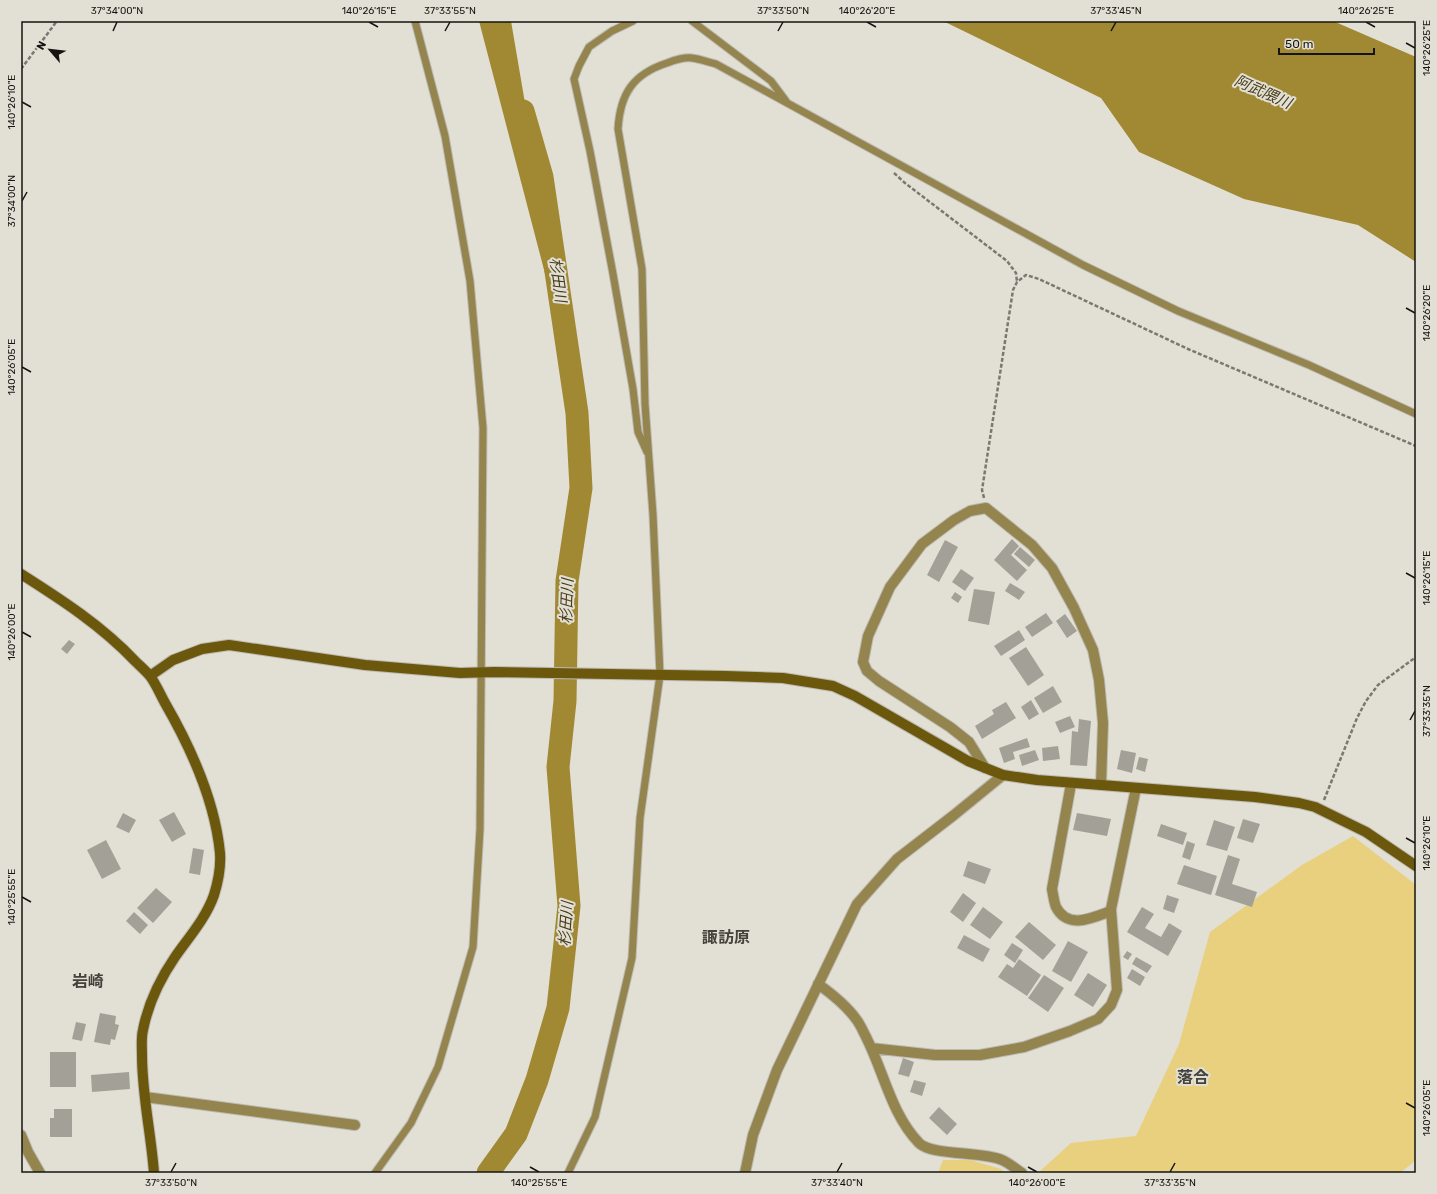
<svg xmlns="http://www.w3.org/2000/svg" width="1437" height="1194" font-family="Rubik,'Noto Sans JP',sans-serif">
<rect width="100%" height="100%" fill="#e2dfd5"/>
<path fill="#e8d07f" d="M1353,836L1416,885V1160L1400,1173H1038L1071,1143L1136,1136L1179,1044L1210,932L1302,865Z
M943,1160H970L1001,1169L1006,1173H938Z"/>
<path fill="#a18934" d="M479,21H511L571,373Z
M943,21H1333L1416,57V262L1358,225L1244,199L1139,152L1101,98Z"/>
<g fill="none" stroke-linecap="round" stroke-linejoin="round">
<path stroke="#a18934" stroke-width="23" d="M488,1173L516,1134L537,1080L558,1008L569,906L558,767L565,701L567,581L581,488L577,413L542,177L523,111"/>
</g>
<path fill="#a3a197" d="M1012,539L1019,546L1011,555L1027,570L1017,581L994,560Z
M945,540L958,547L939,582L927,575Z
M1020,547L1035,560L1029,567L1014,554Z
M961,569L974,578L965,591L952,582Z
M1010,583L1025,592L1019,600L1005,591Z
M974,589L995,592L989,625L968,621Z
M955,592L962,597L958,603L951,598Z
M1046,613L1053,623L1032,637L1025,627Z
M1065,614L1077,631L1067,638L1056,621Z
M1019,630L1025,640L1001,656L994,646Z
M69,640L75,644L67,654L61,649Z
M1026,647L1044,675L1028,686L1009,658Z
M1053,686L1062,702L1043,713L1034,698Z
M1031,700L1039,714L1029,720L1021,707Z
M1006,702L1016,718L982,739L975,726L994,714L992,710Z
M1070,716L1075,727L1060,733L1055,722Z
M1079,719L1091,721L1087,766L1070,765L1072,731L1078,732Z
M1027,738L1030,747L1013,752L1015,759L1004,763L999,748Z
M1058,746L1060,759L1043,761L1042,748Z
M1035,750L1039,760L1022,766L1019,755Z
M1121,750L1136,753L1132,773L1117,769Z
M1139,757L1148,759L1145,772L1136,769Z
M174,812L186,834L172,842L159,820Z
M123,813L136,820L129,833L116,827Z
M1077,813L1111,819L1107,836L1073,830Z
M1243,819L1260,824L1253,843L1237,838Z
M1214,820L1235,827L1227,851L1206,845Z
M1161,824L1187,833L1183,845L1157,836Z
M106,840L121,869L102,879L87,850Z
M1187,841L1195,844L1190,860L1182,857Z
M193,848L204,850L200,875L189,873Z
M1228,855L1240,859L1232,884L1257,892L1252,907L1215,895Z
M968,861L991,869L985,884L963,876Z
M1184,865L1217,876L1211,895L1177,884Z
M156,888L172,902L153,923L137,908Z
M963,893L976,903L963,922L950,912Z
M1167,895L1179,899L1174,913L1163,909Z
M983,907L1003,922L990,939L970,925Z
M1142,907L1154,914L1145,928L1161,937L1169,923L1182,931L1168,956L1127,932Z
M134,912L148,925L140,934L126,921Z
M1029,922L1056,945L1043,960L1015,937Z
M964,935L990,949L983,962L957,948Z
M1068,941L1088,952L1071,982L1052,971Z
M1012,943L1023,950L1015,963L1004,955Z
M1127,951L1132,954L1128,960L1123,957Z
M1136,957L1152,966L1147,973L1132,964Z
M1019,959L1041,975L1027,996L998,977L1007,964L1013,968Z
M1132,969L1145,977L1140,986L1127,978Z
M1088,973L1107,985L1093,1007L1074,995Z
M1044,975L1064,988L1048,1012L1028,998Z
M100,1013L116,1016L115,1024L119,1025L115,1040L111,1039L110,1045L94,1042Z
M76,1022L86,1024L82,1041L72,1039Z
M50,1052H76V1087H50Z
M903,1058L914,1062L909,1077L898,1074Z
M129,1072L130,1089L92,1092L91,1075Z
M914,1080L926,1083L922,1096L910,1092Z
M939,1107L957,1124L947,1135L929,1118Z
M54,1109H72V1137H50V1118H54Z"/>
<g fill="none" stroke-linecap="round" stroke-linejoin="round">
<defs>
<path id="lane" d="M633,21L612,31L589,47L579,66L574,79L590,151L613,274L633,389L638,432L647,452
M692,21L771,81L786,101
M375,1173L411,1123L438,1067L473,947L480,829L483,428L470,281L445,136L415,21
M568,1173L595,1117L632,958L640,818L660,675L653,515L645,404L642,269L618,129C620,94 633,74 667,63C675,60 684,57 692,58C700,59 708,62 716,64L1083,265L1178,311L1309,365L1416,414"/>
<path id="street" d="M985,768L969,742L950,727L879,681L867,671L863,662L868,636L890,587L922,544L954,520L970,511L986,508L1032,545L1052,568L1074,608L1093,650L1099,680L1103,723L1101,785
M1071,784L1052,889C1053,894 1054,902 1056,907C1068,930 1092,918 1111,911
M818,984C832,994 846,1005 856,1019C860,1024 863,1031 866,1037C884,1072 891,1114 919,1143C932,1156 982,1151 1002,1160C1009,1163 1016,1169 1022,1173
M871,1048L935,1055H980L1024,1047L1070,1031L1098,1019L1111,1005L1117,990L1111,909L1136,788
M145,1097L355,1125
M21,1135L28,1152L40,1173
M745,1173L753,1135L777,1070L857,904L897,859L954,815L1003,775"/>
<path id="secondary" d="M21,574C62,600 102,626 135,661C140,666 145,670 150,676C156,684 160,694 165,703C191,748 215,802 220,853C221,867 218,882 214,895C206,918 189,937 175,957C160,979 148,1004 143,1030C141,1038 142,1047 142,1055C142,1095 151,1133 154,1173
M150,676L173,660L202,649L229,645L365,665L460,673L494,672L726,676L783,678L833,686L855,696L968,761L1003,775L1037,780L1255,797L1299,803L1315,807L1366,832L1416,866"/>
</defs>
<use href="#lane" stroke="#bdbab2" stroke-width="9"/>
<use href="#street" stroke="#bdbab2" stroke-width="12"/>
<use href="#secondary" stroke="#bdbab2" stroke-width="12"/>
<path stroke="#7a7871" stroke-width="2.5" stroke-dasharray="4 2" stroke-linecap="butt" d="M21,69L57,21
M894,173L905,183L1007,261L1016,273L1017,282
M984,498L982,490L1013,290L1017,282L1026,275L1039,279L1188,349L1416,446
M1324,800L1357,718L1366,701L1378,685L1416,657"/>
<use href="#lane" stroke="#94844e" stroke-width="7"/>
<use href="#street" stroke="#94844e" stroke-width="10"/>
<use href="#secondary" stroke="#6c580c" stroke-width="10"/>
</g>
<path fill="none" stroke="#151411" stroke-width="1.5" d="M369,22L378,27M867,22L876,27M1366,22L1375,27M113,31L117,22M445,31L450,22M778,31L783,22M1111,31L1116,22M1406,43L1415,48M22,102L31,107M22,201L27,192M1406,308L1415,313M22,367L31,372M1406,573L1415,578M22,632L31,637M1410,720L1415,711M1406,838L1415,843M22,897L31,902M1406,1103L1415,1108M530,1167L539,1172M1028,1167L1037,1172M171,1172L176,1163M837,1172L842,1163M1170,1172L1175,1163"/>
<g text-anchor="middle" stroke-width="4" stroke-linejoin="round" paint-order="stroke">
<g font-size="15" font-style="italic" fill="#473c18" stroke="#e2dfd5">
<text transform="translate(1263 92) rotate(24)" y="5">阿武隈川</text>
<text transform="translate(558 280) rotate(82)" y="5">杉田川</text>
<text transform="translate(567 601) rotate(-88)" y="5">杉田川</text>
<text transform="translate(566 924) rotate(-86)" y="5">杉田川</text>
</g>
<g font-size="16" font-weight="bold" fill="#44423a" stroke="#e2dfd5">
<text x="726" y="943">諏訪原</text>
<text x="88" y="987">岩崎</text>
<text x="1193" y="1083">落合</text>
</g>
</g>
<rect width="1437" height="1194" fill="none" stroke="#e2dfd5" stroke-width="44"/>
<g transform="translate(50 50) rotate(298)" stroke="#e2dfd5" stroke-width="3" paint-order="stroke">
<path d="M0-3L7 15L0 10L-7 15Z" fill="#151411"/>
<text y="-6" font-size="11" font-weight="bold" text-anchor="middle" fill="#151411">N</text>
</g>
<path d="M1279 48v6h95v-6" fill="none" stroke="#151411" stroke-width="2"/>
<text x="1285" y="48" font-size="12" fill="#151411" stroke="#e2dfd5" stroke-width="3" paint-order="stroke">50 m</text>
<rect x="22" y="22" width="1393" height="1150" fill="none" stroke="#151411" stroke-width="1.5"/>
<g font-size="10" text-anchor="middle" fill="#151411">
<text x="117" y="14">37°34'00"N</text>
<text x="369" y="14">140°26'15"E</text>
<text x="450" y="14">37°33'55"N</text>
<text x="783" y="14">37°33'50"N</text>
<text x="867" y="14">140°26'20"E</text>
<text x="1116" y="14">37°33'45"N</text>
<text x="1366" y="14">140°26'25"E</text>
<text transform="translate(1426 48) rotate(-90)" y="4">140°26'25"E</text>
<text transform="translate(11 102) rotate(-90)" y="4">140°26'10"E</text>
<text transform="translate(11 201) rotate(-90)" y="4">37°34'00"N</text>
<text transform="translate(1426 313) rotate(-90)" y="4">140°26'20"E</text>
<text transform="translate(11 367) rotate(-90)" y="4">140°26'05"E</text>
<text transform="translate(1426 578) rotate(-90)" y="4">140°26'15"E</text>
<text transform="translate(11 632) rotate(-90)" y="4">140°26'00"E</text>
<text transform="translate(1426 711) rotate(-90)" y="4">37°33'35"N</text>
<text transform="translate(1426 843) rotate(-90)" y="4">140°26'10"E</text>
<text transform="translate(11 897) rotate(-90)" y="4">140°25'55"E</text>
<text transform="translate(1426 1108) rotate(-90)" y="4">140°26'05"E</text>
<text x="171" y="1186">37°33'50"N</text>
<text x="539" y="1186">140°25'55"E</text>
<text x="837" y="1186">37°33'40"N</text>
<text x="1037" y="1186">140°26'00"E</text>
<text x="1170" y="1186">37°33'35"N</text>
</g>
</svg>
